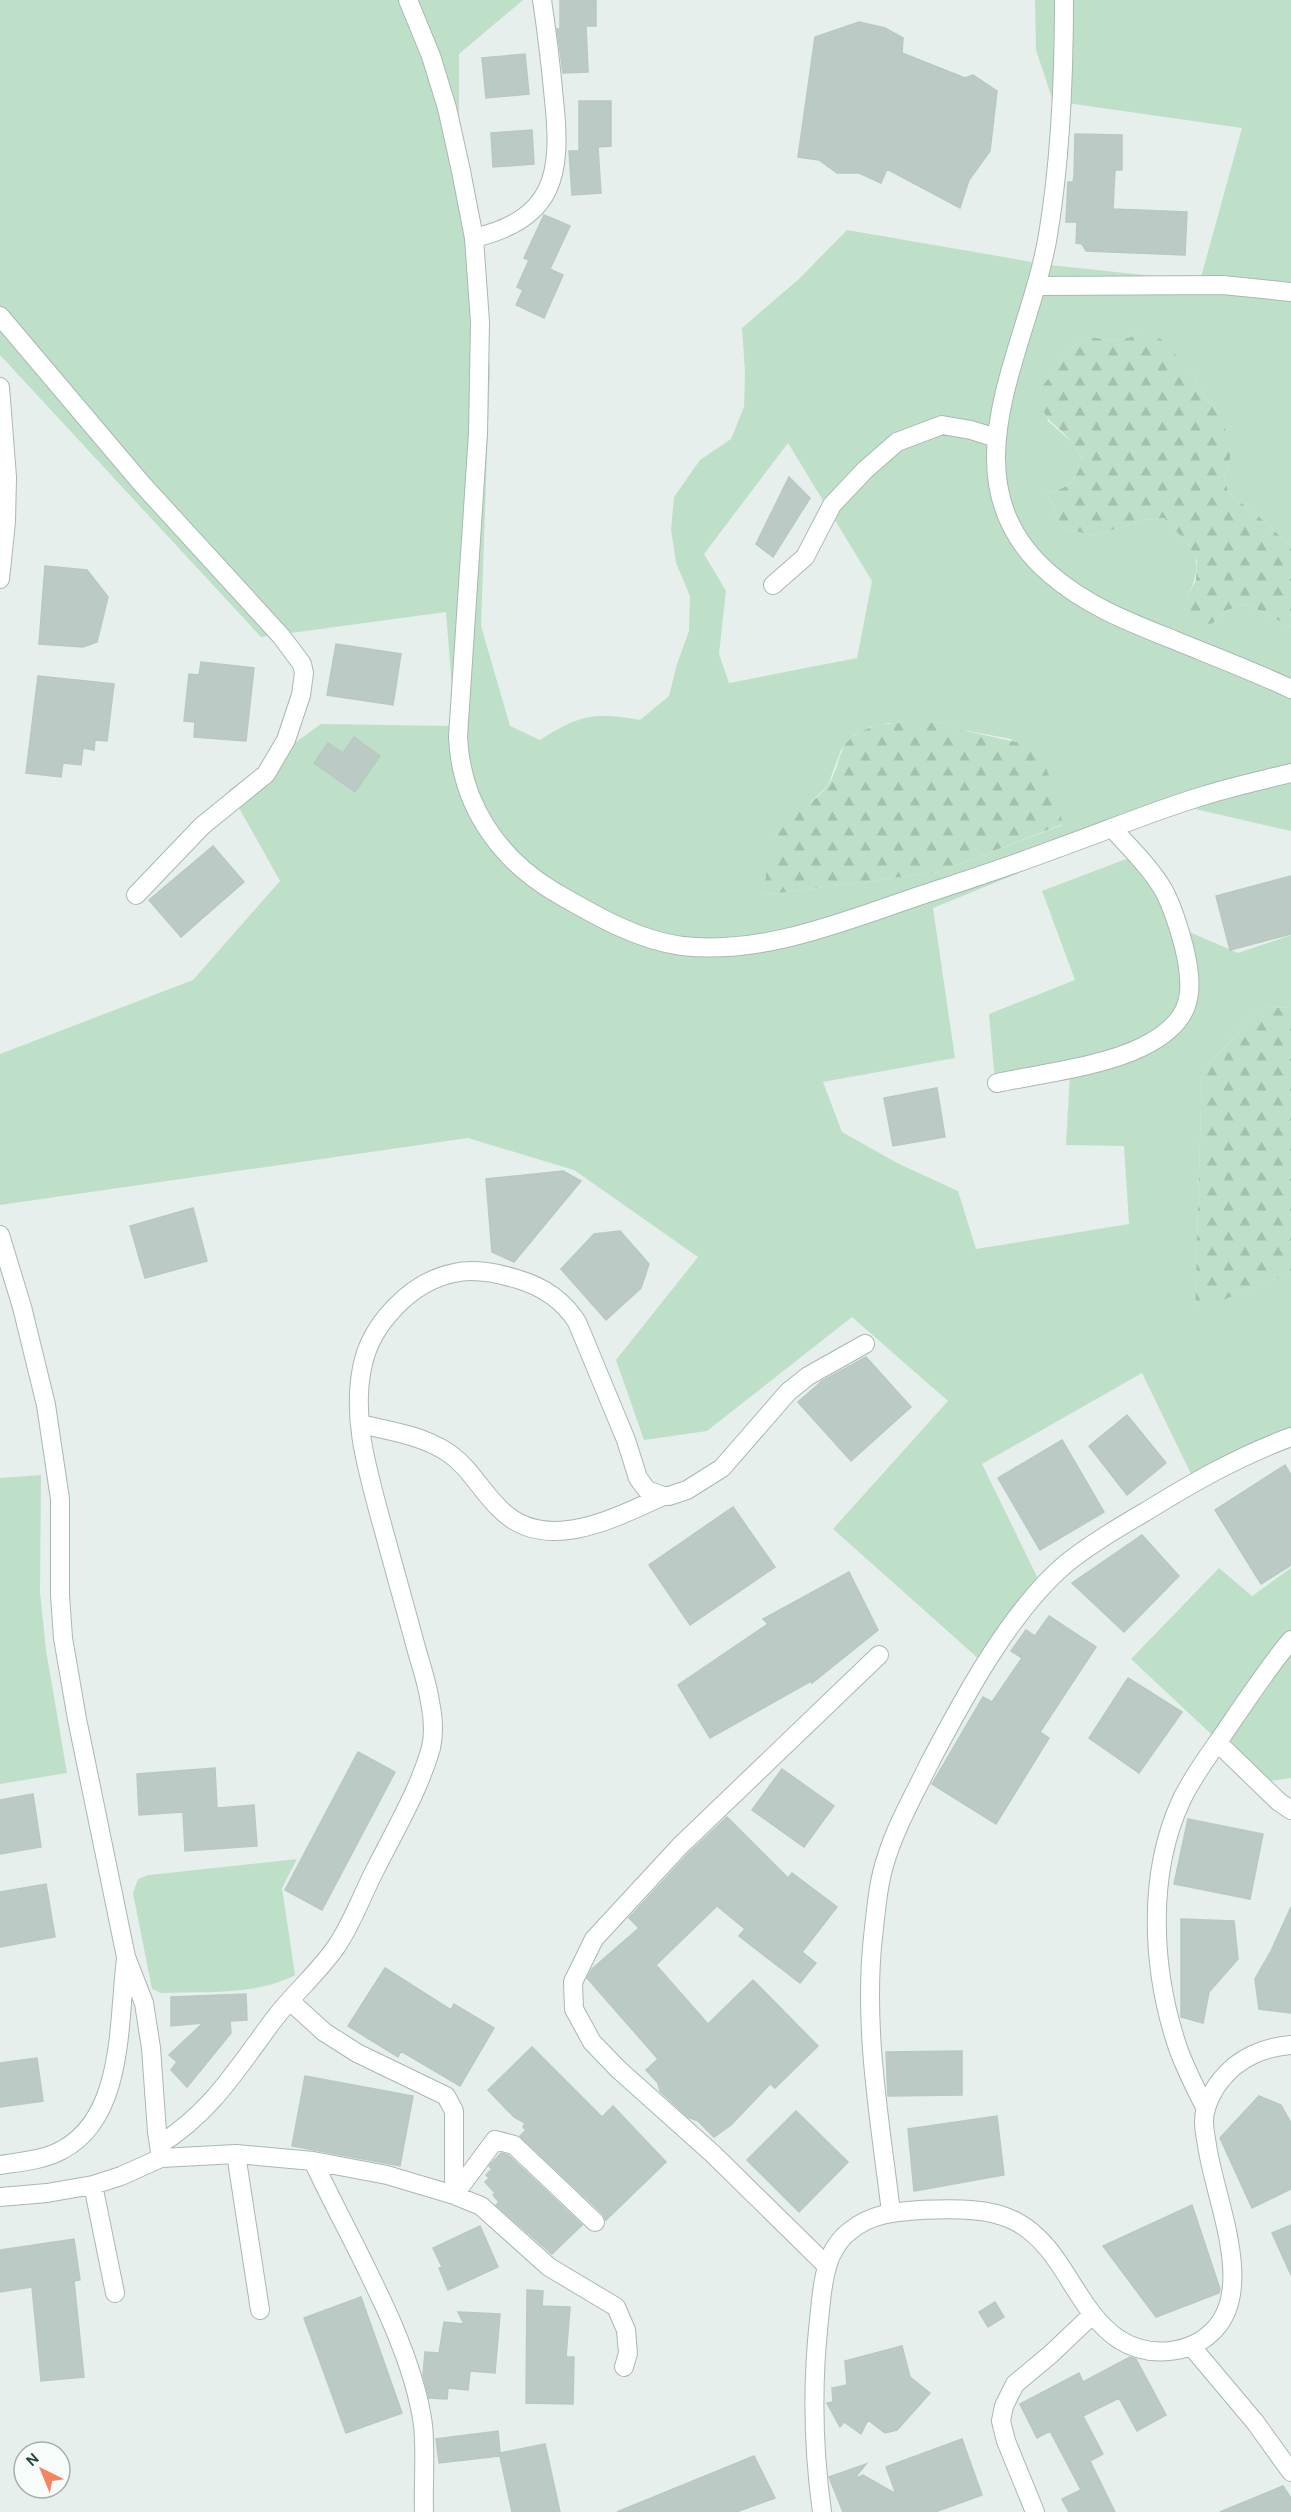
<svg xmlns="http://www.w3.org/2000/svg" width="1291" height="2512" font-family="Karla,sans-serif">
<defs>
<pattern id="forest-firs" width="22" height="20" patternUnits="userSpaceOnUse" patternTransform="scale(1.5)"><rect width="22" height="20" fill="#bfe0c8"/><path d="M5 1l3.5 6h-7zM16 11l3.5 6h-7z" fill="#a4c1ad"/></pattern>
</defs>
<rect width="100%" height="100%" fill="#e6efeb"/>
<path fill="#bfe0c8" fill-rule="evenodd" d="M0,0H523L459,54V150L490,368L481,626L510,726L540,740C580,715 592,712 640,720L669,696L677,664L689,631L690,596L676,563L671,530L674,497L700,460L731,439L744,407L745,372L742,328L799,279L847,230L1050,265L1200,281L1242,128L1053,101L1036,50L1035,0H1291V546L1255,513L1229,494L1224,477L1230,459L1218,411L1206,399L1192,372L1143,332L1128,338L1108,340L1091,337L1075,345L1040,389L1048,421L1074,444L1083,461C1074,481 1070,488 1047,493L1062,527L1093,536L1144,520L1164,518C1191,547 1208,557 1187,597L1213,623L1227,610L1247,604L1291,627V831L1182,806L933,908L955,1058L823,1082L842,1132L899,1164L958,1191L976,1249L1129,1224L1124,1146L1066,1145L1070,1074L995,1082L989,1014L1075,980L1042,891L1147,851L1173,925L1238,953L1291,935V1007L1261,1008L1202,1072L1195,1310L1291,1273V1432L1193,1478L1142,1373L982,1464L1044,1591L989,1668L833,1529L948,1401L852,1317L707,1431L644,1440L616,1360L698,1257L574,1170L468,1138L0,1205V1054L193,980L280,881L229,790L321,724L455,726L446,612L261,637L0,355ZM788,443L872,581L857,658L729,683L719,654L726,591L704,554ZM942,722L957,729L1011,739L1062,825L939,872L763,895L775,839L828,785L841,750L854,735L870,727L888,723L923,724Z
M41,1475L40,1592L46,1650L67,1773L0,1784V1478Z
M1219,1568L1252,1596L1291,1568V1778L1257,1783L1210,1733L1131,1659Z
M297,1859L282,1888L295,1975C255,1996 205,1991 161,1993L152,1989L133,1893L138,1879L149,1875Z"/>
<path fill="url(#forest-firs)" d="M1143,332L1161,339L1192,372L1206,399L1218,411L1230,442V459L1224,477L1229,494L1255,513L1291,546V627L1247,604L1227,610L1213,623L1195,627L1181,619L1187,597L1196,580L1197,562L1189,545L1164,518L1144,520L1093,536L1062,527L1047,493C1070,488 1074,482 1083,460C1080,455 1077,449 1073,444C1055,419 1041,425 1040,389L1075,345L1091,337L1108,340L1128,338Z
M942,722L957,729L1034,746C1050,770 1056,796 1063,824L939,872L763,895C766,878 768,857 774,841C782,820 816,803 828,785C844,761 834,741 869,728C888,720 919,725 942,722Z
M1291,1007V1273L1195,1311L1202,1072L1261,1008Z"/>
<path fill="#bbcac4" stroke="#b8c9c2" stroke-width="1.5" d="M560,0H596V26H586L588,72L563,73L557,29H560Z
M859,22L885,28L903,38L902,53L965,78L973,75L997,91L990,151L969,180L960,208L887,169L881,183L859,173H837L819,160L798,157L815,37Z
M525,54L529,94L486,98L482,58Z
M579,101H611V146L598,147L601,193L572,195L569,151H579Z
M532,130L534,164L493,167L491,133Z
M1075,134L1122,135V170H1115L1113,209L1187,212L1185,255L1086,251L1082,244L1076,243L1077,222H1066L1068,182H1073L1074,176Z
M544,215L570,226L550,269L563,275L544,318L516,305L523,290L517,287L529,260L524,258Z
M789,477L810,498L773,557L756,544Z
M45,566L87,570L108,597L97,642L83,647L39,644Z
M336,644L401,654L393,705L327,695Z
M201,662L254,668L246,741L194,737L195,722L184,721L189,674L199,675Z
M38,676L114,684L107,741L95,740L94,750L83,748L81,765L63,763L61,777L26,773Z
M354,737L380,756L355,792L314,763L328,743L343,753Z
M213,846L244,882L181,937L149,900Z
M1291,876V934L1230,950L1216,896Z
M937,1088L945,1137L893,1146L884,1098Z
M563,1171L581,1181L514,1262L492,1252L486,1179Z
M193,1208L207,1261L145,1278L130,1226Z
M620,1231L649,1264L641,1288L606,1320L561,1269L594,1234Z
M866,1357L911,1407L851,1461L798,1402L822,1381Z
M1127,1415L1166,1463L1127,1495L1089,1446Z
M1062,1440L1104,1512L1040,1550L998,1478Z
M1285,1465L1291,1475V1565L1261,1584L1215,1510Z
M733,1507L775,1567L690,1625L649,1565Z
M1142,1535L1179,1576L1124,1632L1072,1583Z
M849,1572L878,1630L812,1683L811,1681L710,1738L678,1685L768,1624L763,1619Z
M1049,1616L1096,1647L1040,1732L1049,1738L996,1824L932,1784L983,1697L992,1702L1022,1658L1011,1651L1026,1630L1035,1636Z
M1128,1678L1182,1712L1139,1773L1089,1738Z
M358,1752L395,1772L322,1910L285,1890Z
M215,1768L217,1808L254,1805L257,1846L185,1851L183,1812L139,1815L137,1774Z
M782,1769L834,1806L804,1847L752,1810Z
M33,1794L41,1847L0,1854V1800Z
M727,1817L788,1878L792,1873L837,1907L802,1952L816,1963L800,1983L739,1936L745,1929L717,1906L656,1965L708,2024L753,1980L818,2046L775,2088L770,2084L731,2125L714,2137L698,2121L688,2117L660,2091L658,2083L646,2070L658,2059L587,1978L592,1969L639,1928L629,1918L688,1854Z
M1188,1819L1263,1834L1250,1899L1174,1884Z
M46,1884L55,1937L0,1947V1892Z
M1291,1907V2013L1259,2009L1255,1979L1271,1951Z
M1181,1919L1234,1921L1238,1959L1209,1992L1203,2023L1181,2017Z
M385,1968L451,2010L454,2004L494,2028L460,2086L401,2051L398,2057L348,2026Z
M246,1994L247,2020L230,2021L231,2033L187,2087L171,2070L177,2062L169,2055L203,2023L171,2026V1997Z
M532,2047L602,2117L613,2106L666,2162L606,2220L603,2214L520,2136L526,2130L523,2127L525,2123L514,2117L488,2090Z
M962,2051V2095L888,2096L886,2052Z
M37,2058L43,2101L0,2107V2063Z
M305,2076L413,2096L400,2166L292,2146Z
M1259,2096L1281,2105L1291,2123V2189L1252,2208L1220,2138Z
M796,2111L848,2162L799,2212L747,2160Z
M997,2116L1004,2175L914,2191L908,2129Z
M501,2153L508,2155L582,2225L552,2254L496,2205L499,2202L493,2195L495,2193L485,2182L489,2178L486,2175L492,2169L489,2166Z
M1192,2205L1220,2289L1219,2293L1156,2317L1103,2246Z
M1291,2225V2275L1272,2233Z
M480,2226L498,2267L448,2290L439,2268L442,2267L433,2248Z
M74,2239L80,2280L74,2281L84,2377L41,2381L32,2287L0,2292V2250Z
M527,2290L543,2291L542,2306L570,2307L566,2357H574L573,2404L526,2403Z
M361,2297L402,2413L346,2433L304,2318Z
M995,2302L1004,2317L988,2327L979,2312Z
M458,2312L500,2314L495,2373L470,2371L468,2390L448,2388L447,2399L429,2398L423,2375L425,2352L439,2353L444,2322L464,2324Z
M902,2346L910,2377L930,2393L897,2430L885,2433L868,2420L861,2434L844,2422L840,2427L827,2403L833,2402L832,2388L847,2385L845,2361Z
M1130,2357L1136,2359L1166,2415L1137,2431L1119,2398L1083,2416L1103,2454L1090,2461L1115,2512H1069L1062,2499L1081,2490L1050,2431L1037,2438L1020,2404L1079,2373L1083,2382Z
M498,2431L500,2453L545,2444L560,2512H512L500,2456L439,2463L436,2439Z
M962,2439L982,2495L935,2512H843L829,2477L866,2464L854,2479L863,2475L896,2494L886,2467Z
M754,2456L775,2498L736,2512H617Z
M1283,2486L1291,2498V2512H1220Z"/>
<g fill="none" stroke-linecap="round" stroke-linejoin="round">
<defs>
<path id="minor" d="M408,0L431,56L447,108L461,171L474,238L480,322L478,433L458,737C461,803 497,857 553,891C593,914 636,940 682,946C761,955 839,923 913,898C961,882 1008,867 1055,849C1106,831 1155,810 1206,795C1234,786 1263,780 1291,773
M1064,0C1064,79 1061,157 1048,235C1029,350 940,479 1050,574C1087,606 1129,622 1174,640C1213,656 1253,671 1291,689
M474,238C555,219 562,174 554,100C551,67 547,33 542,0
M1038,286L1223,285L1291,292
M0,316L142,484L281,636L302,664L304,673L301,695L286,740L266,774L202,826L136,895
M0,387L7,477L6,522L0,579
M773,585L805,557L832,505L865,470L897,442L942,425L971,430L996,438
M997,1083C1039,1074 1104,1066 1142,1047C1191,1023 1196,996 1184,947C1179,928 1173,908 1164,891C1151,868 1130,848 1112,828
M0,1235L22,1307L46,1405L60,1499V1595L63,1638L77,1719L126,1957L144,2003L151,2048L157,2132L161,2158
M360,1424C390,1431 421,1435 447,1452C469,1466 481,1491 500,1509C545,1555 615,1518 663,1496
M1218,1743L1279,1802L1291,1810
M290,2001L324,2032L357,2053L446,2096L454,2111V2195
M1206,2109C1195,2087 1183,2065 1176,2042C1152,1967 1147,1875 1181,1801C1195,1771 1217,1745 1235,1717C1253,1691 1270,1665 1291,1640
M159,2145C213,2111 238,2067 275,2018C294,1993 318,1973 336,1947C352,1924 362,1895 375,1870C395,1830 419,1790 431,1748C434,1734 433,1716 430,1702C427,1681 419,1660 414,1640C403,1599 391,1558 380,1517C367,1468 352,1419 362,1368C370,1325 410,1282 454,1273C475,1268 497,1273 517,1279C541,1286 563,1300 577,1322L626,1440L638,1478L647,1490L663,1496H669L687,1490L722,1468L788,1392L808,1376L865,1344
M236,2154L260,2310
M313,2161L387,2175L454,2195L481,2206L549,2267L616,2307L626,2330L628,2353L624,2367
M0,2165C20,2162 44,2160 62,2150C125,2117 118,2020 126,1959
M93,2185L115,2293
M454,2195L495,2140L514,2145L595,2222
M0,2197L47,2193L93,2185L121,2176L161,2158L236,2154L313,2161C349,2239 412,2341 423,2425C426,2454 423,2483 424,2512
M891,2212C880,2121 863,2028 873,1937C876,1911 878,1881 887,1856C897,1824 914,1795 929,1764C963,1699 1011,1609 1068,1562C1092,1543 1119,1527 1145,1512C1192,1483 1239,1456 1291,1437
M827,2266L713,2154L618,2069L592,2042L574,2009L573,1982L594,1939L680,1846L879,1655
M1191,2346L1255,2422L1291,2472
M822,2512C813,2448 812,2384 819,2320C821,2302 822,2283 827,2267C830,2254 839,2239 850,2231C870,2214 894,2212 920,2210C950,2209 988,2207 1015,2221C1065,2247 1074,2310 1120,2340C1149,2358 1190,2355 1214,2330C1256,2287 1214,2197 1207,2145C1205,2133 1202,2120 1206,2108C1209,2099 1215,2087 1221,2080C1238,2058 1264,2047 1291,2045
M1035,2512L1006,2441L1001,2421L1004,2406L1015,2384L1051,2354L1092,2315"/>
</defs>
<use href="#minor" stroke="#a8b8b2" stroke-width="20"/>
<use href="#minor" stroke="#fff" stroke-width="18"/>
</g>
<g transform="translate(42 2470) rotate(317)"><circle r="28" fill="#f7fbf9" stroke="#a3b1ad" stroke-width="1.5"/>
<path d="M0-4.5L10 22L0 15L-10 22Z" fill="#f4845f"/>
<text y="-9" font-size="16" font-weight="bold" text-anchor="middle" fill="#24423a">N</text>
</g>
</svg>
